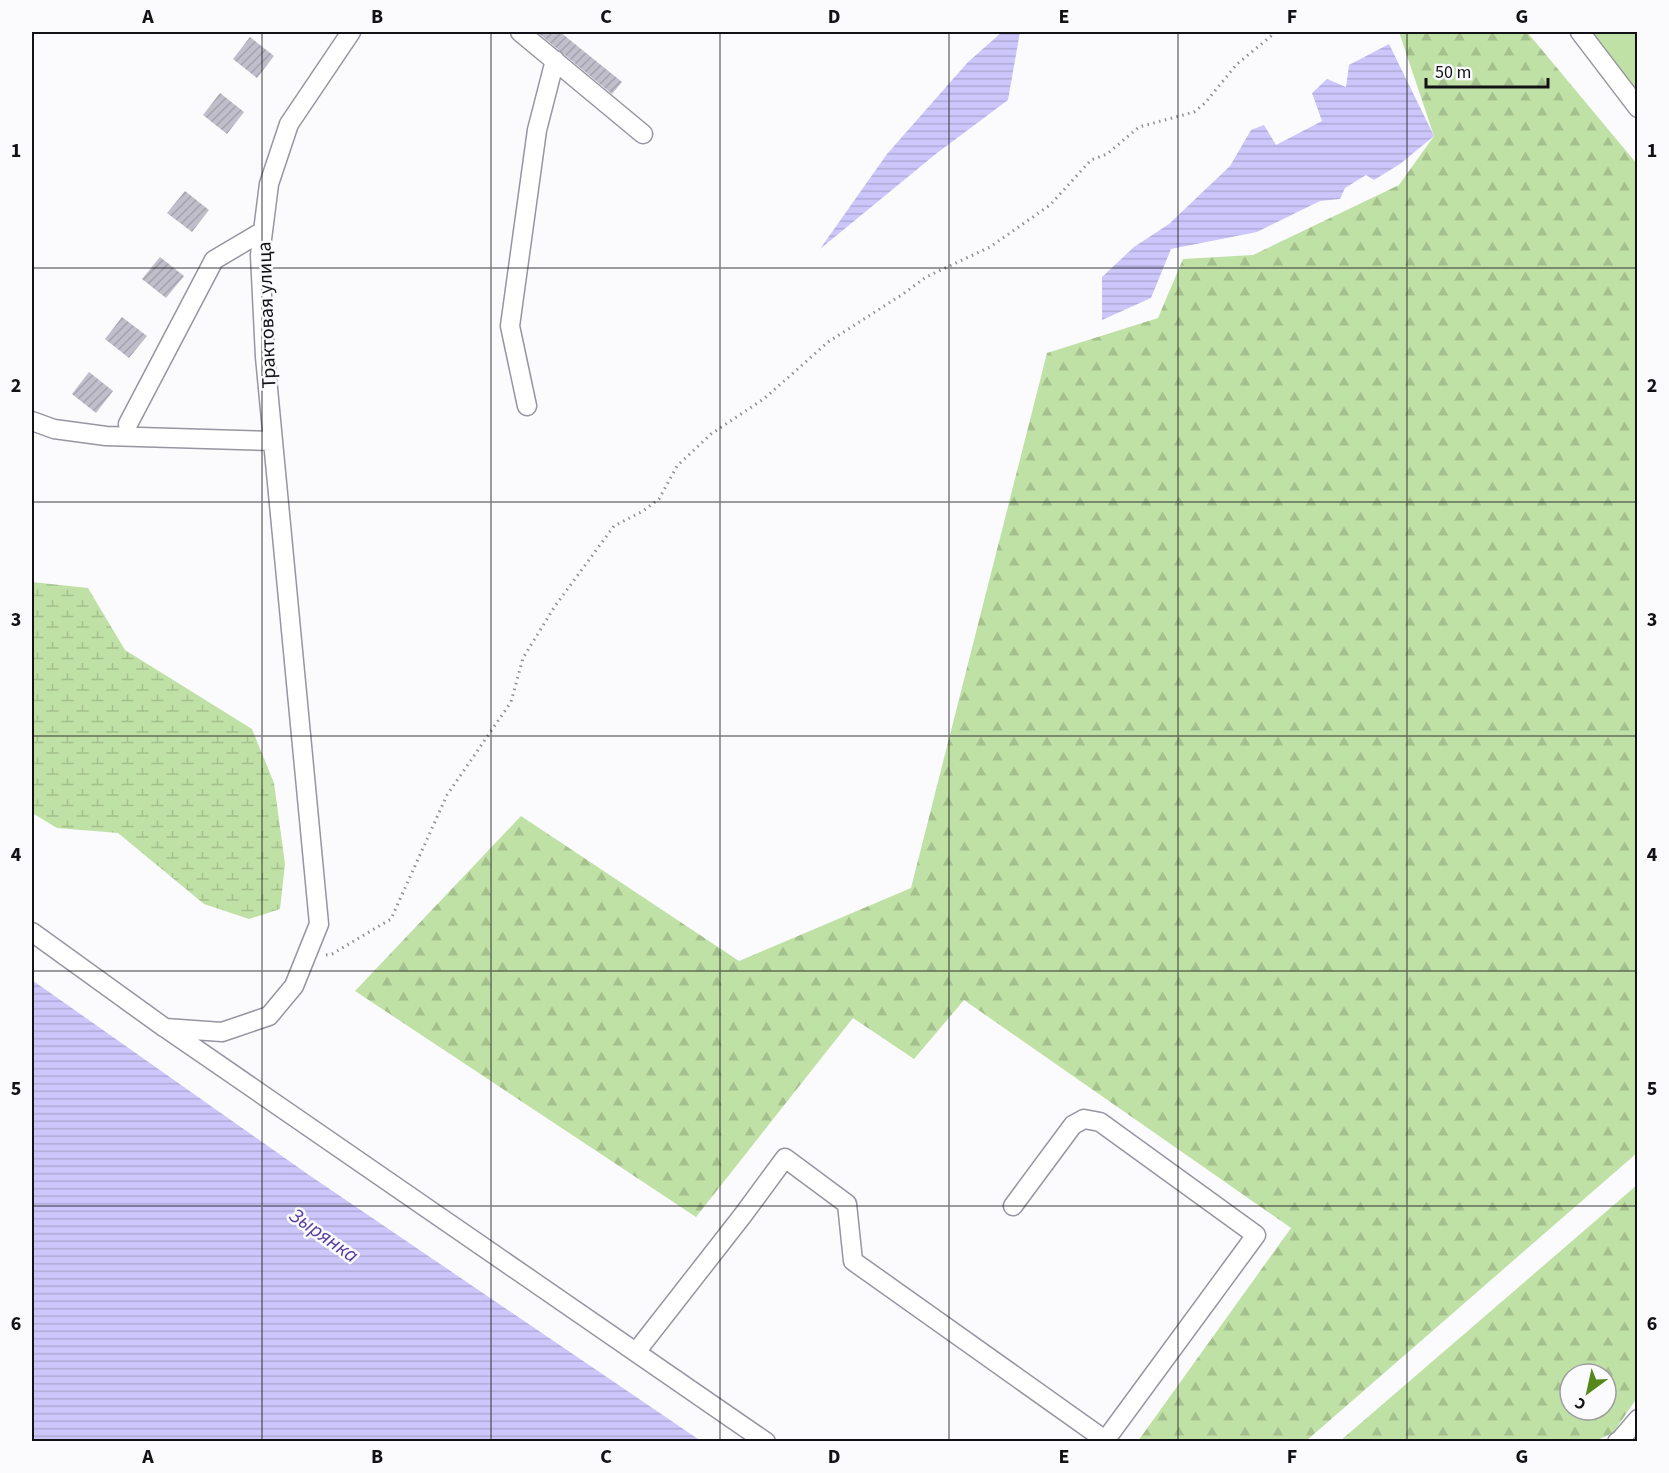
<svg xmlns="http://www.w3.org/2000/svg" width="1669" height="1473" font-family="'Source Sans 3',sans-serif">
<defs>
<pattern id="forest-firs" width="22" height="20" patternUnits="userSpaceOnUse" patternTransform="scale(1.5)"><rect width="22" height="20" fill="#c0e1a5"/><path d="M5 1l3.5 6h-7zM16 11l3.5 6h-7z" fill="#a4c08d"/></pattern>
<pattern id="wetland-marsh" width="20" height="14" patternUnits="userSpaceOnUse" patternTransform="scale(1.5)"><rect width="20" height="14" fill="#c0e1a5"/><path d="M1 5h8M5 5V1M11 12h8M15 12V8" fill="none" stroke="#a4c08d"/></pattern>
<pattern id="water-rules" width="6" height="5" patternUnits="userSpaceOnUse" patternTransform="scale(1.5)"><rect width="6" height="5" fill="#ccc6fb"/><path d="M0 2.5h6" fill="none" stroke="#aea9d6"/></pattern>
<pattern id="building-hatch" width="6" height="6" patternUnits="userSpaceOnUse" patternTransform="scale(1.5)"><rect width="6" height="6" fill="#bfbeca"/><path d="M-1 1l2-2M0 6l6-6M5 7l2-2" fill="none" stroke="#a3a2ad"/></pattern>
</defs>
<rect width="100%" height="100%" fill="#fbfbfd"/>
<path fill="url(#forest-firs)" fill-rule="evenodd" d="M1399,32H1527L1637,164V1153L1306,1441H1138L1291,1228L964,1000L914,1059L853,1018L696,1217L355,991L521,816L739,961L911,888L1047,353L1158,318L1183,259L1253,255L1399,185L1434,136Z
M1637,1185V1398L1613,1433L1593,1442L1340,1441ZM1570,1374H1606V1410H1570Z"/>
<path fill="url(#wetland-marsh)" d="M32,582L88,588L125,650L252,729L274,783L285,864L280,909L249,919L204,904L118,833L57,828L32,813Z"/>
<path fill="#c0e1a5" d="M1590,32H1637V96Z"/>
<path fill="url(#water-rules)" d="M1002,32H1020L1008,100L937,153L820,249L887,154L968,62Z
M1389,44L1434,136L1400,164L1374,180L1366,175L1345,188L1340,199L1320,201L1257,232L1171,249L1151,298L1102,320V277L1134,247L1169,224L1230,166L1251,130L1264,125L1276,145L1322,121L1312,93L1327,79L1346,87L1349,65Z
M32,980L309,1175L701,1441H32Z"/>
<path fill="url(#building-hatch)" d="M537,32H560L622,82L612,94Z
M250,37L274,56L257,78L233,59Z
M220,93L244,112L227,134L203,115Z
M185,191L209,210L192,232L167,213Z
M160,257L184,276L166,298L142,279Z
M122,317L147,336L129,358L105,339Z
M89,372L113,391L96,413L72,394Z"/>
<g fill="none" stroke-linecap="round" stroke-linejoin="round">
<defs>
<path id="minor" d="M520,32L643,134
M1580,32L1638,108
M527,406L510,326L537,130L555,60
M32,421L54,429L106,436L273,441
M128,424L214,260L263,231
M32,932L165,1028L222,1032L269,1016L294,986L319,924L265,357L260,255L269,184L289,124L351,32
M167,1029L766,1442
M1013,1206L1073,1125L1084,1119L1100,1122L1256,1235L1104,1442
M636,1352L743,1215L785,1158L847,1204L853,1261L1105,1440
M1617,1442L1620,1440L1638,1419"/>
</defs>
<use href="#minor" stroke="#9695a1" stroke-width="21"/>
<path stroke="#909093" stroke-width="3" stroke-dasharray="1.5 4.5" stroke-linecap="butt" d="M326,955L332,954L391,919L447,795L511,702L523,658L555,606L614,526L643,511L659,499L677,466L711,434L765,398L828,342L903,294L926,277L990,247L1050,205L1091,160L1107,154L1139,127L1194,112L1205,103L1237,64L1276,32"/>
<use href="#minor" stroke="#fff" stroke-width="18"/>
</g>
<path fill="none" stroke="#121216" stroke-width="1.5" stroke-opacity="0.55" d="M262,32V1442M491,32V1442M720,32V1442M949,32V1442M1178,32V1442M1407,32V1442M32,268H1638M32,502H1638M32,736H1638M32,971H1638M32,1206H1638"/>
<g text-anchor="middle" stroke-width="5" stroke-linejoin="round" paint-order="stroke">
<g font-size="20" fill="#121216" stroke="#fbfbfd">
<text transform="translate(266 315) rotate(-92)" y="7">Трактовая улица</text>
</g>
<g font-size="21" font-style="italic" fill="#563da1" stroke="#fbfbfd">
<text transform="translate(324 1235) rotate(35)" y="7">Зырянка</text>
</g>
</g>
<rect width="1669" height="1473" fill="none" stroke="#fbfbfd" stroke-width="66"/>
<g transform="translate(1588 1392) rotate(213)"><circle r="28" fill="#fbfbfd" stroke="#9e9ea1" stroke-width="1.5"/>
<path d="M0-4.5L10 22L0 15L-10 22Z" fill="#55871b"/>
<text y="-9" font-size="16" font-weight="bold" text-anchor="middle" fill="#121216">С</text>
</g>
<path d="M1426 78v9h122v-9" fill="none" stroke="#121216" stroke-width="3"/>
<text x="1435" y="78" font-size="18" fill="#121216" stroke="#fbfbfd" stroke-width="4.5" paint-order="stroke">50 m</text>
<rect x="33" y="33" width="1603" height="1407" fill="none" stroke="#121216" stroke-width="2"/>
<g font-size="20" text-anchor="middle" font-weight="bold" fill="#121216">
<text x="148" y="23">A</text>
<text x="377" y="23">B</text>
<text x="606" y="23">C</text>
<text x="834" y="23">D</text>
<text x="1064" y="23">E</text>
<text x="1292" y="23">F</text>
<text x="1522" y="23">G</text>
<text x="16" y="157">1</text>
<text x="1652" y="157">1</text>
<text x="16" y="392">2</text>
<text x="1652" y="392">2</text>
<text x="16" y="626">3</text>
<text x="1652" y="626">3</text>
<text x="16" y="861">4</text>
<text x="1652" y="861">4</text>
<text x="16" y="1095">5</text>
<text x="1652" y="1095">5</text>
<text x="16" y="1330">6</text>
<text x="1652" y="1330">6</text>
<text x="148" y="1463">A</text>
<text x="377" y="1463">B</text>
<text x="606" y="1463">C</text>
<text x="834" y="1463">D</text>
<text x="1064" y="1463">E</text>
<text x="1292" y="1463">F</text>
<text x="1522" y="1463">G</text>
</g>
</svg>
